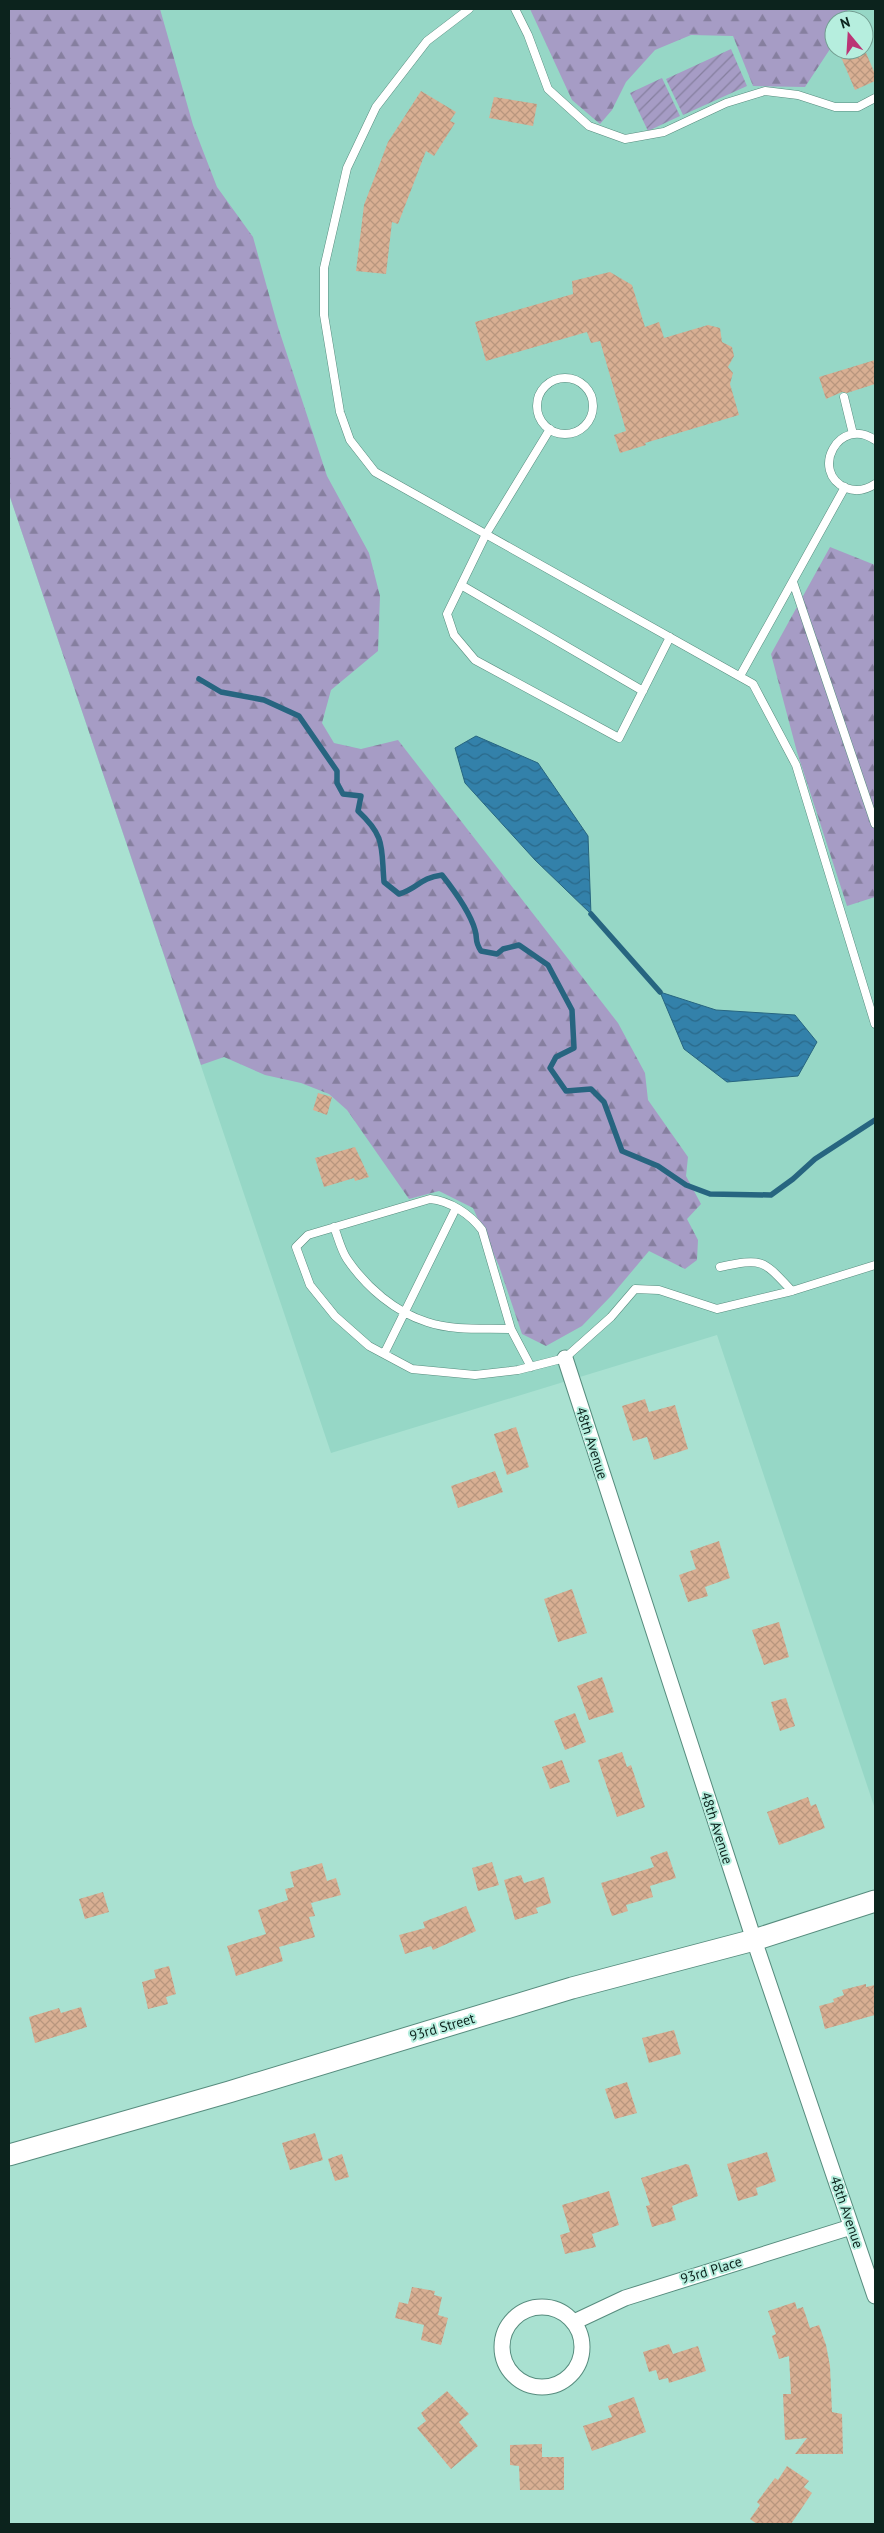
<svg xmlns="http://www.w3.org/2000/svg" width="884" height="2533" font-family="'PT Sans',sans-serif">
<defs>
<pattern id="forest-firs" width="22" height="20" patternUnits="userSpaceOnUse" patternTransform="scale(1.25)"><rect width="22" height="20" fill="#a69cc5"/><path d="M5 1l3.5 6h-7zM16 11l3.5 6h-7z" fill="#867f9f"/></pattern>
<pattern id="garden-furrows" width="10" height="10" patternUnits="userSpaceOnUse" patternTransform="scale(1.25)"><rect width="10" height="10" fill="#a69cc5"/><path d="M-1 1l2-2M0 10L10 0M9 11l2-2" fill="none" stroke="#867f9f"/></pattern>
<pattern id="water-waves" width="16" height="10" patternUnits="userSpaceOnUse" patternTransform="scale(1.25)"><rect width="16" height="10" fill="#3381aa"/><path d="M0 5q4-4 8 0t8 0" fill="none" stroke="#2a698a"/></pattern>
<pattern id="building-cross-hatch" width="8" height="8" patternUnits="userSpaceOnUse" patternTransform="scale(1.25)"><rect width="8" height="8" fill="#d8af93"/><path d="M0 0l8 8M0 8l8-8" fill="none" stroke="#b8967e"/></pattern>
</defs>
<rect width="100%" height="100%" fill="#a9e1d1"/>
<path fill="#96d7c6" fill-rule="evenodd" d="M9,9H875V1809L717,1335L331,1453L9,494ZM834,20H864V50H834Z"/>
<path fill="url(#forest-firs)" d="M9,9H160L193,125L217,187L253,237L278,327L327,476L369,553L380,596L378,651L331,690L322,723L334,743L361,749L398,740L618,1023L645,1073L648,1100L688,1157L686,1176L701,1204L687,1219L698,1240L697,1260L685,1269L649,1251L612,1295L582,1326L546,1346L522,1334L499,1266L473,1208L439,1191L409,1199L347,1110L329,1094L301,1083L265,1075L224,1057L201,1065L9,494Z
M530,9H847L850,20H834V43L805,87L753,86L733,36L691,35L655,50L626,82L612,110L600,124L572,100Z
M830,547L875,565V897L847,906L797,752L771,654Z"/>
<path fill="url(#garden-furrows)" d="M731,49L747,86L683,115L666,79Z
M662,78L680,116L648,131L630,93Z"/>
<path fill="url(#water-waves)" stroke="#276580" d="M476,736L538,763L588,836L591,914L535,860L465,783L455,748Z
M660,992L716,1010L795,1015L817,1042L798,1076L727,1082L684,1049Z"/>
<g fill="none" stroke-linecap="round" stroke-linejoin="round">
<path stroke="#276580" stroke-width="5.5" d="M199,679L221,692L264,700L299,716L337,771V783L343,794L361,796L358,811C386,837 381,847 384,882L399,894C419,888 419,878 442,875C453,889 470,912 475,930C478,940 474,940 481,951L497,954L503,949L519,945L548,965L572,1010L574,1048L556,1057L550,1068L566,1091L591,1089L604,1102L622,1151L658,1166L686,1185L710,1194L771,1195L793,1179L815,1159L875,1120
M591,914L660,992"/>
</g>
<path fill="url(#building-cross-hatch)" d="M864,48L875,74V81L855,90L841,57L864,50Z
M421,91L456,112L450,121L455,123L434,156L426,151L398,224L392,222L386,274L356,271L364,205L388,142Z
M494,97L537,104L533,126L489,118Z
M610,272L632,285L645,327L659,322L664,338L708,325L720,328L722,342L732,347L734,356L728,367L733,373L730,384L739,415L645,443L646,445L620,453L614,435L626,431L600,341L591,343L587,332L486,361L475,322L573,294L572,281Z
M875,360V384L847,393L842,392L826,399L819,377Z
M318,1093L332,1097L327,1115L313,1110Z
M355,1147L369,1177L355,1181L354,1178L324,1187L315,1158Z
M645,1399L649,1412L675,1405L688,1449L654,1460L647,1437L633,1441L622,1406Z
M516,1427L529,1467L507,1475L494,1434Z
M495,1471L503,1492L458,1508L451,1486Z
M719,1541L730,1578L705,1587L708,1596L688,1602L679,1575L696,1569L690,1551Z
M572,1589L587,1633L558,1642L544,1599Z
M779,1622L789,1657L764,1665L752,1630Z
M602,1677L614,1712L589,1720L577,1686Z
M786,1698L795,1726L780,1731L771,1702Z
M575,1713L586,1742L565,1750L554,1721Z
M622,1752L627,1767L631,1765L645,1807L617,1817L598,1760Z
M562,1760L570,1782L550,1789L542,1767Z
M808,1797L811,1806L816,1804L825,1828L779,1845L767,1812Z
M667,1851L676,1878L650,1886L653,1897L626,1905L628,1911L612,1916L601,1883L654,1867L650,1857Z
M492,1862L499,1885L478,1891L472,1868Z
M322,1863L327,1881L336,1878L341,1895L311,1903L315,1916L309,1917L315,1937L279,1947L283,1961L236,1976L227,1946L266,1934L258,1910L288,1900L285,1889L294,1887L290,1872Z
M521,1875L524,1883L544,1877L551,1903L536,1908L538,1913L515,1920L504,1880Z
M103,1892L109,1912L85,1919L79,1899Z
M466,1906L476,1931L433,1950L431,1946L405,1954L399,1935L425,1928L423,1922Z
M169,1966L176,1994L166,1997L168,2004L148,2009L142,1982L156,1978L154,1970Z
M866,1984V1987L875,1985V2015L825,2029L819,2006L834,2002L833,1999L844,1995L842,1990Z
M81,2007L87,2027L35,2043L29,2017L59,2008L61,2013Z
M674,2030L681,2054L649,2063L642,2038Z
M627,2082L637,2113L615,2119L605,2089Z
M315,2133L323,2160L290,2170L282,2143Z
M767,2152L776,2181L756,2188L758,2195L738,2201L727,2164Z
M342,2154L349,2177L335,2181L328,2159Z
M686,2164L689,2165L698,2196L672,2206L676,2220L652,2227L646,2206L650,2205L641,2178Z
M609,2191L619,2225L592,2234L596,2247L565,2254L560,2235L570,2232L562,2205Z
M412,2287L435,2291L434,2295L442,2297L438,2315L448,2318L441,2345L421,2340L424,2325L395,2318L399,2302L408,2304Z
M795,2302L797,2309L803,2307L810,2328L819,2325L826,2345L830,2366L832,2412L842,2414L843,2454H795L807,2438L785,2440L783,2394H791L789,2356L779,2359L772,2336L776,2334L768,2311Z
M669,2344L673,2354L698,2346L706,2371L669,2383L668,2378L659,2380L656,2370L649,2372L643,2352Z
M447,2391L469,2414L459,2422L478,2446L451,2469L417,2428L426,2421L421,2413Z
M634,2397L646,2432L592,2451L583,2426L612,2417L608,2406Z
M542,2444V2457H564V2490H520L519,2466L510,2465V2445Z
M787,2466L809,2481L804,2487L812,2493L791,2524H757L750,2519L760,2505L757,2502L775,2478L778,2480Z"/>
<g fill="none" stroke-linecap="round" stroke-linejoin="round">
<defs>
<path id="lane" d="M469,9L427,41L376,107L347,168L324,268V315L340,412L350,440L375,472L753,684L796,765L875,1024
M515,9L528,35L548,89L589,126L625,139L664,132L726,103L765,91L798,95L835,107H858L875,98
M537 406a28 28 0 1 1 56 0a28 28 0 1 1-56 0Z
M844,397L853,434
M550,429L486,534L447,614L454,635L475,660L619,738L670,637
M875,440C839,415 809,472 846,488C856,492 866,490 875,484
M793,582L875,824
M461,585L643,691
M740,676L845,487
M334,1227C338,1237 341,1250 347,1259C366,1287 395,1312 427,1322C453,1331 484,1328 511,1329
M720,1267C763,1258 762,1259 792,1291
M384,1354L456,1208
M531,1367L511,1329L482,1230C470,1214 450,1201 430,1199L308,1235L296,1247L310,1285L335,1316L369,1346L412,1369L475,1375L518,1370L565,1358L611,1317L635,1289L659,1290L717,1309L792,1291L875,1265"/>
<path id="street" d="M565,1358L754,1940L875,2296
M502 2347a40 40 0 1 1 80 0a40 40 0 1 1-80 0Z
M574,2322L625,2298L851,2227"/>
<path id="secondary" d="M9,2155L229,2092L572,1988L754,1940L875,1901"/>
</defs>
<use href="#lane" stroke="#578c7e" stroke-width="9"/>
<use href="#street" stroke="#578c7e" stroke-width="17"/>
<use href="#secondary" stroke="#578c7e" stroke-width="23"/>
<use href="#lane" stroke="#fff" stroke-width="8"/>
<use href="#street" stroke="#fff" stroke-width="15"/>
<use href="#secondary" stroke="#fff" stroke-width="21"/>
</g>
<g text-anchor="middle" stroke-width="4" stroke-linejoin="round" paint-order="stroke">
<g font-size="14" fill="#0c231d" stroke="#b6eede">
<text transform="translate(592 1443) rotate(72)" y="5">48th Avenue</text>
<text transform="translate(717 1828) rotate(72)" y="5">48th Avenue</text>
<text transform="translate(442 2027) rotate(-16)" y="5">93rd Street</text>
<text transform="translate(847 2212) rotate(71)" y="5">48th Avenue</text>
<text transform="translate(711 2270) rotate(-17)" y="5">93rd Place</text>
</g>
</g>
<rect width="884" height="2533" fill="none" stroke="#0c231d" stroke-width="20"/>
<g transform="translate(849 35) rotate(342)"><circle r="24" fill="#b6eede" stroke="#729d91"/>
<path d="M0-4L9 19L0 12L-9 19Z" fill="#bb3475"/>
<text y="-8" font-size="14" font-weight="bold" text-anchor="middle" fill="#0c231d">N</text>
</g>
</svg>
